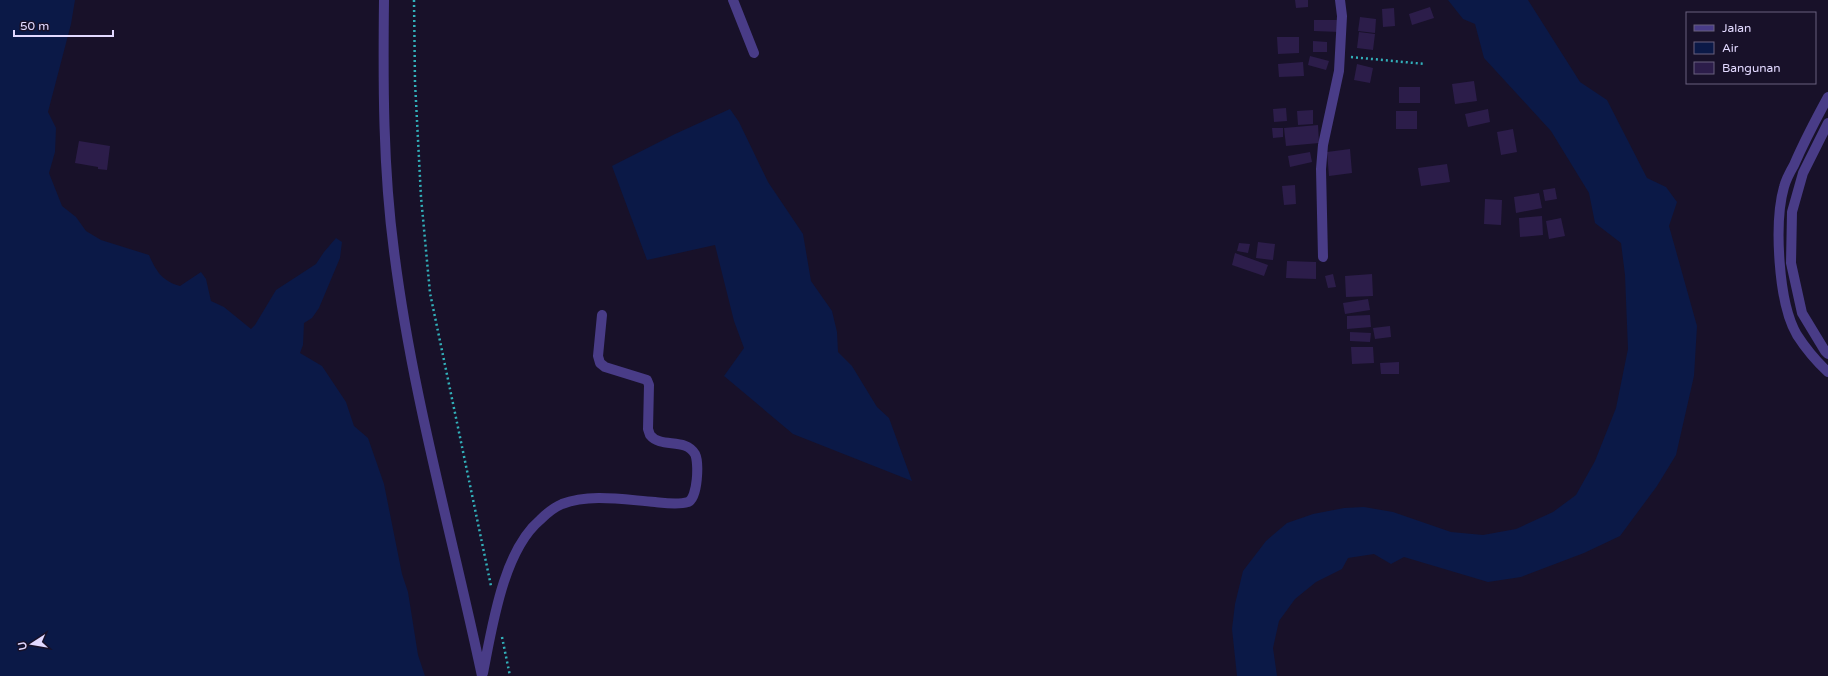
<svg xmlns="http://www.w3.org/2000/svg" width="1828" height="676" font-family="'Varela Round',sans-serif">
<rect width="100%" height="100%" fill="#181129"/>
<path fill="#0b1947" d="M0,0H75L71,24L48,112L56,128L55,152L49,173L62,206L76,217L86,231L101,240L149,255C156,271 162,281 180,286L201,272L206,279L211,301L224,307L251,329L255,325L276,290L316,264L324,252L336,238L342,242L340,258L319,308L312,318L304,323L303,345L300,353L322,366L346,402L354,426L368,438L384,484L402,574L408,592L418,655L425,676H0Z
M1448,0H1528L1580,82L1607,100L1647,178L1666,187L1677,202L1669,226L1697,326L1694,376L1676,455L1657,486L1620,536L1584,553L1521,577L1488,582L1404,557L1391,564L1374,554L1348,558L1342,569L1316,582L1295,599L1279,621L1273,648L1277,676H1237L1232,629L1235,604L1243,571L1266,541L1287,523L1313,514L1344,508L1364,507L1393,512L1451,532L1483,535L1516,529L1553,512L1576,495L1595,461L1616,408L1628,349L1625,275L1621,243L1595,223L1589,193L1551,131L1484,58L1475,24L1463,19Z
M730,109L739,122L768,182L803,234L811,281L832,311L837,332L838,352L852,366L877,407L889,418L912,481L793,434L724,376L744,348L734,321L715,245L647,260L612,166L675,134Z"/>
<path fill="#2c1d4a" d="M1295,0H1308V7L1296,8Z
M1430,7L1434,18L1412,25L1409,14Z
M1394,8L1395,26L1383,27L1382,9Z
M1360,17L1376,19L1375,33L1358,31Z
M1314,20H1340V32L1314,31Z
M1359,32L1375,34L1373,50L1357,48Z
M1277,37H1299V53L1278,54Z
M1313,41L1327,42V52H1313Z
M1310,56L1329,61L1326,70L1308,65Z
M1303,62L1304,76L1279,77L1278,64Z
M1357,64L1373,68L1370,83L1354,80Z
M1474,81L1477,101L1455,104L1452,84Z
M1399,87H1420V103H1399Z
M1286,108L1287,121L1274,122L1273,109Z
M1488,109L1490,122L1468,127L1465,114Z
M1313,110V124L1298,125L1297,111Z
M1396,111H1417V129H1396Z
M1318,125L1319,143L1286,146L1284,128Z
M1272,128H1283V137L1273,138Z
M1513,129L1517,152L1501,155L1497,132Z
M79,141L110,146L107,170L98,169V167L75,163Z
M1350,149L1352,173L1329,176L1327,152Z
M1310,152L1312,162L1290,167L1288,156Z
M1447,164L1450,182L1421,186L1418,168Z
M1295,185L1296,204L1284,205L1282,186Z
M1555,188L1557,199L1545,201L1543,190Z
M1539,193L1542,208L1516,213L1514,197Z
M1485,199L1502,200L1501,225L1484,224Z
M1542,216L1543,235L1520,237L1519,218Z
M1561,218L1565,236L1549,239L1546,221Z
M1258,242L1275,244L1273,260L1256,258Z
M1239,243L1250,244L1248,253L1237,251Z
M1235,253L1268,265L1264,276L1232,265Z
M1287,261L1316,262V279L1286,278Z
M1333,274L1336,287L1328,288L1325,276Z
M1372,274L1373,296L1346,297L1345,276Z
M1368,299L1370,310L1345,314L1343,303Z
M1370,315L1371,327L1347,329V316Z
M1390,326L1391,337L1375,339L1373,328Z
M1350,332L1371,333L1370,342L1350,341Z
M1351,347H1373L1374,363L1352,364Z
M1399,362V374H1381L1380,363Z"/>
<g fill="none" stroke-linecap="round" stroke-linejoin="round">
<path stroke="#32b0ba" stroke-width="2.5" stroke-dasharray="2 3" stroke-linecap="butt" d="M414,0L415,82L421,197L430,293L491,586
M1351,57L1425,64
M502,637L510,676"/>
<path stroke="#493c87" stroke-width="10" d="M384,0C383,84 383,168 394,251C412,395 452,534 482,676
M733,0L754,53
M1828,97C1816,119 1804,142 1794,165C1790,172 1786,179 1784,187C1774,222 1778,303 1797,335C1806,349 1816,361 1828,372
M1828,123L1803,173L1792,212L1791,263L1802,313L1825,351L1828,354
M1323,257L1321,169L1323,145L1339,71L1342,16L1340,0
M483,673C492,628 503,551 540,520C546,514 555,507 562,504C590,493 626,500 655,502C665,503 678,505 688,502C698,498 699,462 695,454C685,437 661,449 650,435L648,429L649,385L647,380L605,367L600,363L598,356L602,315"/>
</g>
<rect x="1686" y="12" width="130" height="72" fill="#181129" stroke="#69617f"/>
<rect x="1694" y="25" width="20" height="6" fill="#493c87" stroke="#69617f"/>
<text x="1722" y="32" font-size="12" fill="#e2d9ff">Jalan</text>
<rect x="1694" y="42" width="20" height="12" fill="#0b1947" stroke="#69617f"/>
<text x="1722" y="52" font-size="12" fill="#e2d9ff">Air</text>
<rect x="1694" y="62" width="20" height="12" fill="#2c1d4a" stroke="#69617f"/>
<text x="1722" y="72" font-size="12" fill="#e2d9ff">Bangunan</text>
<g transform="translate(32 644) rotate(258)" stroke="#181129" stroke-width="3" paint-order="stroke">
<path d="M0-3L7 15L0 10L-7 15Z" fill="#e2d9ff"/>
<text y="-6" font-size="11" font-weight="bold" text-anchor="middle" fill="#e2d9ff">U</text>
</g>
<path d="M14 30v6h99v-6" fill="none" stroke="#e2d9ff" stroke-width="2"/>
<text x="20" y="30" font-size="12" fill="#e2d9ff" stroke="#181129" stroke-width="3" paint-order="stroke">50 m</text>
</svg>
